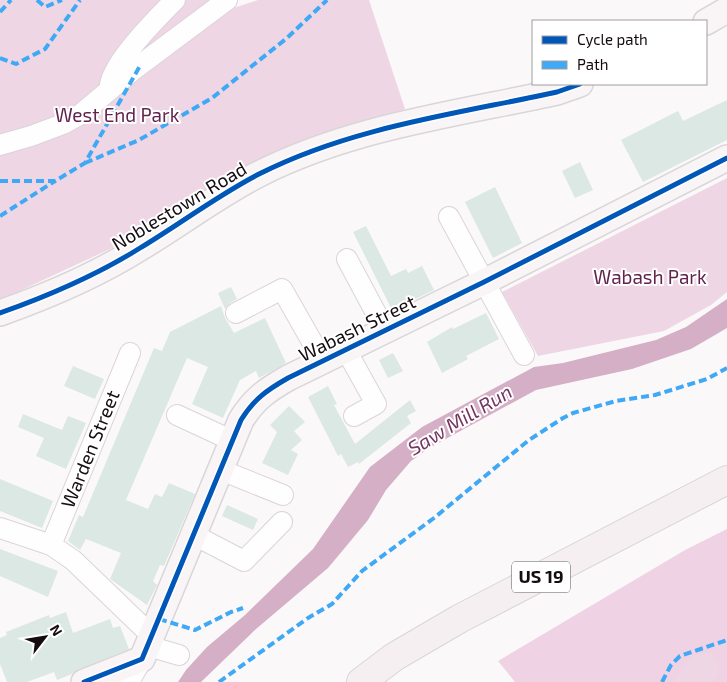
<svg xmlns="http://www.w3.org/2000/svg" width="727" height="682" font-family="'Exo 2',sans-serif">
<rect width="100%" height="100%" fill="#fbf8fa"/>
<path fill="#eed6e5" d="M0,0H221L227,10L258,0H369L405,109L300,148L121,244L0,300Z
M727,178V292L711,305L664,331L538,356L502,292Z
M727,626V682H643Z"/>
<path fill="#f0d2e5" d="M727,529V682H714L720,668L712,654C689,651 685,666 674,682H515L498,661L685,550Z"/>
<path fill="#d4afc6" d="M727,299V328L691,349L632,369L536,390L429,448L411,461L386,490L368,520L328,568L256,629L201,682H178L186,670L207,647L245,615L313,549L370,467L422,427L534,367L563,363L656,340L686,327Z"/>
<path fill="#dce8e4" d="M727,100V140L643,182L621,140L678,111L683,121Z
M580,162L593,190L575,198L562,171Z
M495,187L522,243L493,258L465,202Z
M366,226L391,276L406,269L408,273L422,266L434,290L405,304L404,301L391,308L353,232Z
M231,287L237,299L230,303L225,309L218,293Z
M221,306L225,318L234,333L265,318L286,363L259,378L256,371L240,380L223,418L192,404L208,367L187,358L126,500L148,509L155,494L162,497L169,483L195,494L164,566L160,565L153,581L157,585L147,605L110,579L121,553L86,539L80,550L68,541L79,515L83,517L154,348L162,351L170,332Z
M486,313L499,339L466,356L468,359L442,373L427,342L452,327L453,329Z
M393,353L403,371L388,378L379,360Z
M73,366L104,379L95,399L64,386Z
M328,386L337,404L334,405L355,444L410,400L416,411L407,416L411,423L359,464L358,462L348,467L341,454L338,456L308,397Z
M289,406L305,422L294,431L302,440L291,450L298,454L288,475L262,463L277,432L270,425Z
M23,414L62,430L68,416L86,423L66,469L36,456L44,438L18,427Z
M0,479L53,501L42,528L0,511Z
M227,505L258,519L253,530L222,516Z
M0,549L58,571L48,597L0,576Z
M66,612L73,633L110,619L113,628L120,626L129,649L79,669L72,674L57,680L54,672L27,682H7L0,664V638L7,635L6,632L49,615L50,618Z"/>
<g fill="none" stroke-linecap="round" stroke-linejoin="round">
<defs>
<path id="minor" d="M110,85C113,62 158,17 175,0
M0,145L31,136L63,124L81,114L132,71L227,0
M449,217L524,355
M347,259L385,330
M236,313L282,289L323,361
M346,350L376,404L354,416
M177,415L233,441
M221,470L283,495
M0,528L51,545L73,560L152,636
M194,535L244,561L282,522
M51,545L130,353
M148,646L179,655
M129,682L142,659"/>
<path id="major" d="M706,22L727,10
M0,313C48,296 97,275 140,248C180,224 218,195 259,174C352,127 456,114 557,92L580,84
M84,682L142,659L241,420C254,399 267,390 288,378L484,282L727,158"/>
<path id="highway" d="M361,682L394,657L459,619L727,480"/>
</defs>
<use href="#minor" stroke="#dbd4d8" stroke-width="22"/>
<use href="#major" stroke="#d8d6d7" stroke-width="28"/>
<use href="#highway" stroke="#d8d6d7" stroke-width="30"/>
<use href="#minor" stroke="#fefefe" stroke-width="20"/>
<use href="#major" stroke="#f9f5f7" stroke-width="25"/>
<use href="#highway" stroke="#f5eff2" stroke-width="28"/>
<path stroke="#3fa9f5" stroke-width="4" stroke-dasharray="8 4" stroke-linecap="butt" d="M37,0L45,7L62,0
M0,12L11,0
M0,58L16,64L45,49L80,0
M85,163L139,140L212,98L287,38L327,0
M0,181H55L85,163L141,64
M0,216L55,181
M159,619L195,630L231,612L243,608
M219,682L308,618L332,604L362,571L434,518L529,440L563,418L573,413L616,401L655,395L707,379L727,368
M662,682L671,665L680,656L727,640"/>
<defs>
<path id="cycleway" d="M0,313C48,296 97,275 140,248C180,224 218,195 259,174C352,127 456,114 557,92L580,84
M84,682L142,659L241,420C254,399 267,390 288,378L484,282L727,158"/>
</defs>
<use href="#cycleway" stroke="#fff" stroke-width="8"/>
<use href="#cycleway" stroke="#0057b8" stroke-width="5"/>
</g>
<g text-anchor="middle" stroke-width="4" stroke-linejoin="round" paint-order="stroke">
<rect fill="#fff" stroke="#5a5558" stroke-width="1" x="512" y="561.5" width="58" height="31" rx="4"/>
<g font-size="18" font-weight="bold" fill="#140c11">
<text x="541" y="583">US 19</text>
</g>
<g font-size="19" fill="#62244f" stroke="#fff">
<text x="117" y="122">West End Park</text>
<text x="650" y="284">Wabash Park</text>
</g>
<g font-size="19" fill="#140c11" stroke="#fff">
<text transform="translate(179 206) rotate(-31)" y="7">Noblestown Road</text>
<text transform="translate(357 328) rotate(-26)" y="7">Wabash Street</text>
<text transform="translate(90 449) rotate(-68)" y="7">Warden Street</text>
</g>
<g font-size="20" font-style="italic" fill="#753661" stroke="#fff">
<text transform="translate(460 420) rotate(-31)" y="7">Saw Mill Run</text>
</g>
</g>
<rect x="532" y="20" width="175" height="65" fill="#ffffff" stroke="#a19ea0"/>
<rect x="542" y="36" width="25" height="8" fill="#0057b8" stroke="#a19ea0"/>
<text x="577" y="45" font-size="15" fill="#140c11">Cycle path</text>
<rect x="542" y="61" width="25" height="8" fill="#3fa9f5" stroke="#a19ea0"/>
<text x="577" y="70" font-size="15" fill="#140c11">Path</text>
<g transform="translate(45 637) rotate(59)" stroke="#ffffff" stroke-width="4" paint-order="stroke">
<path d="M0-4L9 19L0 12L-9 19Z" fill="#140c11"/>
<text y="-8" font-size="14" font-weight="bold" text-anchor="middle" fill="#140c11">N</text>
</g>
</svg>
